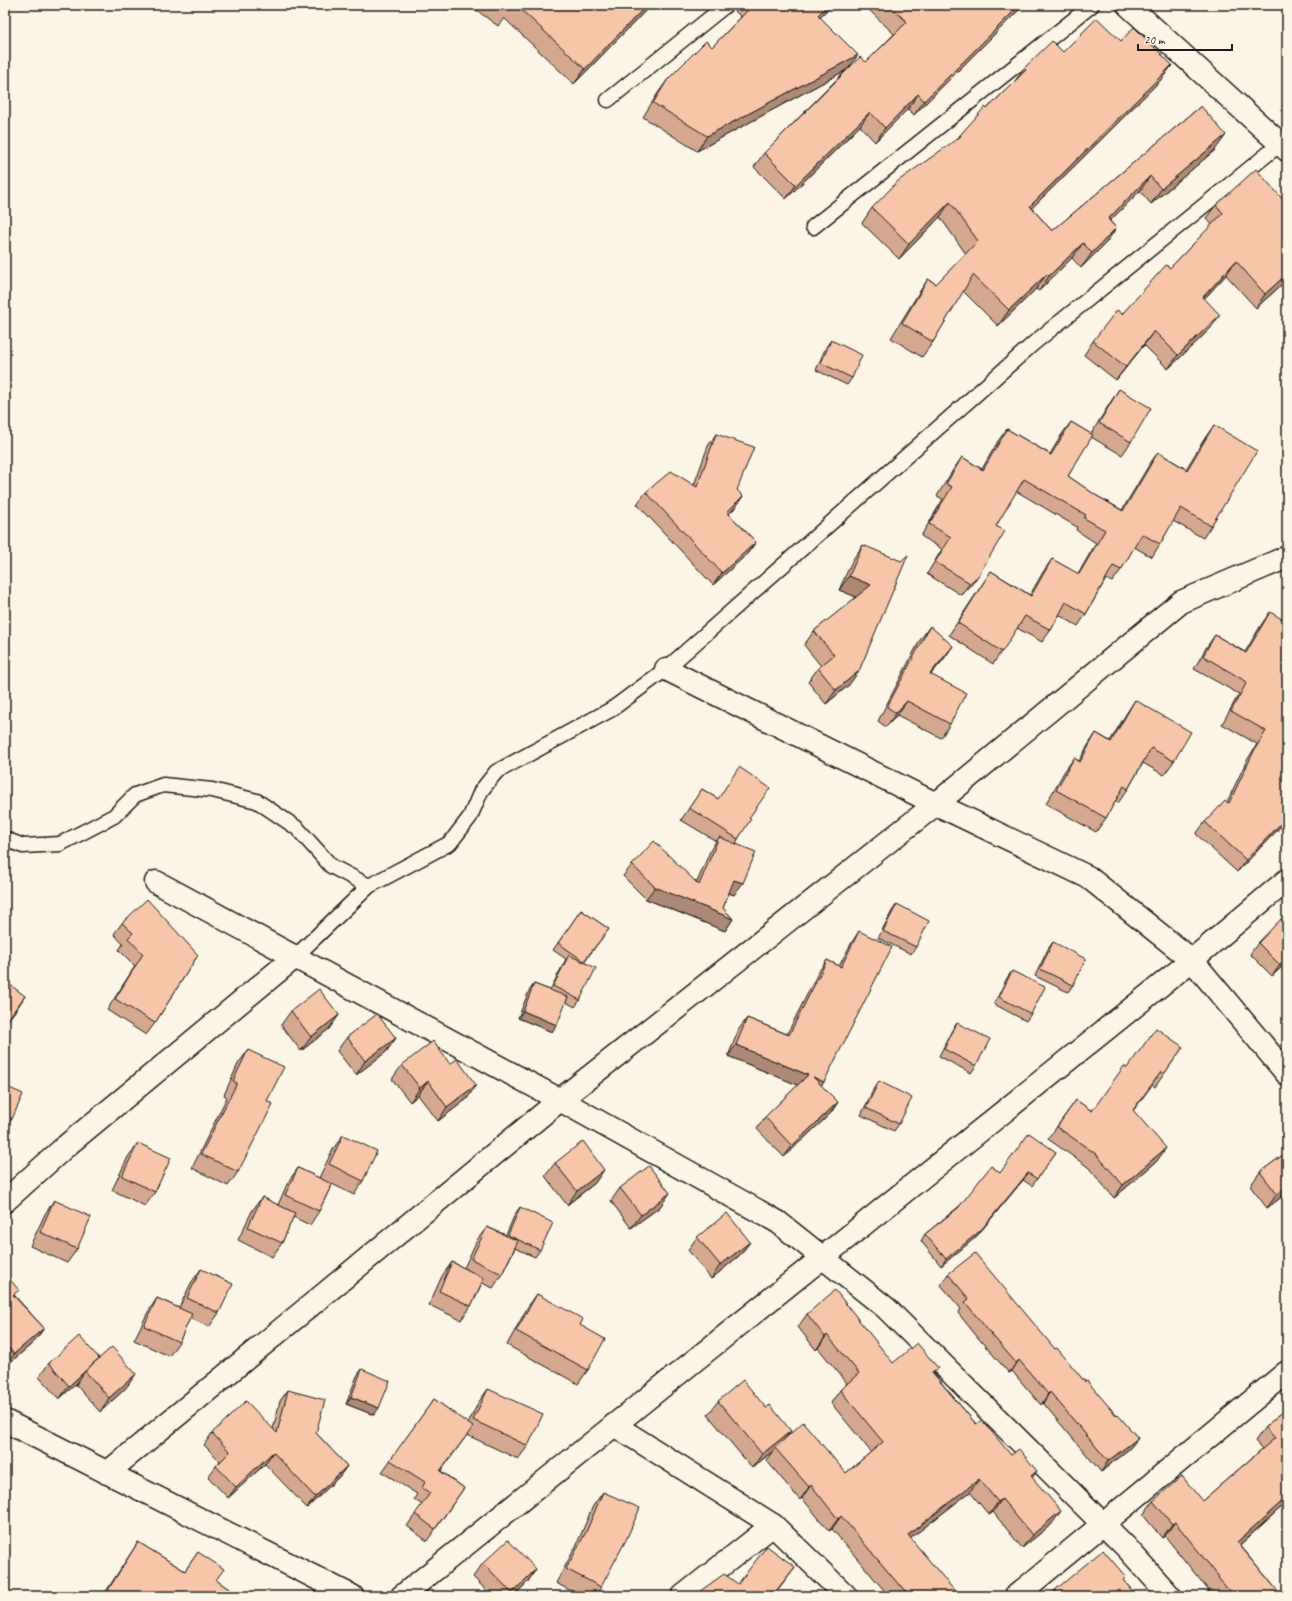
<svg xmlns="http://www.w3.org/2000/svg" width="1292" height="1601" font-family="Caveat,sans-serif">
<rect width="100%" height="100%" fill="#fcf5e5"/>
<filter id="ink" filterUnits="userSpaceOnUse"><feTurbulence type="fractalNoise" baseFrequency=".025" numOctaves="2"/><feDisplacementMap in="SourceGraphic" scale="8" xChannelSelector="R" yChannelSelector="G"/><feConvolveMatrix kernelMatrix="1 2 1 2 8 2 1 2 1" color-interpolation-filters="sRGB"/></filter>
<g filter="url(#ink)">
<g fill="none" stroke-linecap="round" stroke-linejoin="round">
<defs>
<path id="service" d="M608,100L726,5
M813,227L1092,5
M5,839L23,846L60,844L114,816L135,795L163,785L212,790L257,801L297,828L331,866L369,886
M295,957L369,886L450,843L470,817L481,791L496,772L612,709L666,669L1034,343L1280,144"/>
<path id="minor" d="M1128,5L1287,150
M666,669L936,804L1088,877L1192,960L1287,1074
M156,882L560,1100L778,1222L886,1308L1127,1548L1170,1596
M5,1201L66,1146L295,957
M5,1421L352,1596
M614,1425L773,1525L846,1596
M107,1473L560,1100L936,804L1181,602L1287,557
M402,1596L1192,960L1287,880
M683,1596L773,1525
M1016,1596L1287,1372"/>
</defs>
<use href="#service" stroke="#1c1c1c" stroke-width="17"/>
<use href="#minor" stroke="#1c1c1c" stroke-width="25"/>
<use href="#service" stroke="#fcf5e5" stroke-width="14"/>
<use href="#minor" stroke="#fcf5e5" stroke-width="22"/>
</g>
<path fill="#d4a990" stroke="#1c1c1c" d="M471,5H651L574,84L504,18L498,26L471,6Z
M734,5H832L820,17L850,66L866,62L894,34L864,5H1024L914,115L908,109L875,142L860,126L786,199L754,167L764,153L846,70L697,151L643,117L658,93L668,79L712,47L741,17L733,9Z
M1121,41L1172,65L1161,80L1032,208L1052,231L1201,106L1215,150L1151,204L1140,191L1110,221L1116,228L1106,243L1081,268L1072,258L1039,291L1036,289L998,326L963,291L933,342L922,357L891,338L918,294L928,279L936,284L966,254L940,217L899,259L862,223L872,208L957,139L960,135L1015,81L1024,68L1063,52Z
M1216,205L1287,280L1256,308L1226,275L1204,299L1210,329L1168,369L1144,345L1116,380L1084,355L1093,341L1122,314L1170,268L1212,225L1206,218Z
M1287,336V342L1285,340Z
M831,340L852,378L847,385L816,370L826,347Z
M1119,389L1131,442L1122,455L1091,437L1068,476L1097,496L1122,510L1149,465L1158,452L1186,469L1205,438L1214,425L1211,526L1203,538L1173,521L1160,544L1152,557L1134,547L1121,570L1112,582L1106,579L1086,614L1078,626L1059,615L1051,630L1042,642L1017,628L993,664L949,635L991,571L1030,595L1043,572L1052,559L1078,574L1096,543L1076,530L1077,527L1016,491L996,526L969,588L961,595L927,574L942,549L921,536L943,499L937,496L953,470L962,457L982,469L998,441L1007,429L1050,454L1062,434L1071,422L1091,434L1110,403Z
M716,434L737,490L743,496L734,509L729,514L756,542L747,554L713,585L637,504L646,492L694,485L708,446Z
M863,545L849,685L826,704L808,682L818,668L821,666L804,645L814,631L857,597L839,590L853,559Z
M1270,612L1287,820L1237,872L1196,834L1205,822L1227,802L1246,762L1257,744L1222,724L1239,694L1194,669L1206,648L1215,635L1245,652L1261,625Z
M930,626L944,659L931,674L950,724L941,738L897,715L886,727L878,721L920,640Z
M1135,700L1174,761L1164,775L1143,763L1128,789L1118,803L1115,801L1106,818L1096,832L1046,804L1064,772L1074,758L1079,761L1087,747L1096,733L1110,741L1126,714Z
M702,789L749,818L738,839L736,844L734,895L729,893L723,908L733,919L725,931L646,899L623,876L632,865L697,882L711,849L716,841L681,820Z
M897,904L916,947L911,954L878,938L892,911Z
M581,910L609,929L584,962L580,1000L575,1007L566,1002L552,1032L518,1018L529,991L534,984L550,990L566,959L553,950Z
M122,923L198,955L155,1023L146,1035L107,1010L135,966L119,950L123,944L114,934Z
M859,931L824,1082L821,1085L838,1102L830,1114L784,1157L757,1129L765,1117L798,1085L728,1056L739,1029L747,1018L787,1034L819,971L827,960L839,966L852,942Z
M1053,942L1073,985L1068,992L1035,976L1048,949Z
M1258,943L1287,962L1272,976L1250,954Z
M1012,971L1031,1014L1026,1021L994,1004L1007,978Z
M291,1011L339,1015L329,1029L301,1051L281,1025Z
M957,1023L976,1066L971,1073L939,1056L952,1030Z
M347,1037L396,1038L386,1052L356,1075L337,1051Z
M1183,1047L1155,1087L1152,1085L1133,1111L1157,1161L1114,1198L1088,1167L1048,1139L1076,1100L1092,1111L1127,1068Z
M248,1050L267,1101L238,1172L228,1186L192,1168L227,1097L224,1095L238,1064Z
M402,1065L467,1099L438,1121L418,1095L410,1102L392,1079Z
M879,1081L899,1124L894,1131L861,1115L874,1088Z
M5,1086L12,1119L7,1126L5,1125Z
M343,1135L363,1181L354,1195L332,1184L319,1211L310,1225L293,1217L282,1243L272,1257L238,1240L252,1211L262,1197L278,1205L288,1182L298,1168L319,1178L333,1149Z
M138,1143L155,1192L145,1206L112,1190L128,1157Z
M1056,1152L1032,1186L1023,1180L976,1237L941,1266L921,1241L925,1234L1000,1173Z
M1287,1152V1193L1267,1208L1250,1186L1260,1172Z
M555,1163L595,1183L567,1205L545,1176Z
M620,1188L660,1207L631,1228L611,1201Z
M54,1200L77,1249L67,1263L30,1246L45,1214Z
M520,1207L540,1250L535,1257L515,1248L502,1274L493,1288L482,1283L471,1306L461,1320L429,1305L442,1276L452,1262L464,1268L477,1240L487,1227L506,1235L515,1214Z
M697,1237L750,1242L740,1255L711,1279L688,1250Z
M201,1269L219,1313L209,1327L190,1318L179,1342L169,1356L134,1340L148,1312L157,1298L179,1308L191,1283Z
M5,1274L15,1296L44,1328L34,1342L5,1367Z
M948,1274L1055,1349L1117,1416L1138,1438L1130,1448L1101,1472L1043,1403L1041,1405L1012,1371L1009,1373L979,1339L958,1313L961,1309L941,1285Z
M537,1294L580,1325L588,1370L578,1384L507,1345L527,1308Z
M807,1314L893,1363L934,1374L976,1424L1011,1455L1032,1477L1052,1524L1022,1548L993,1512L989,1515L970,1492L910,1538L957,1596H889L832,1529L829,1531L802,1498L800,1500L766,1460L773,1451L752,1468L708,1415L718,1401L766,1408L791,1431L784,1440L846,1473L871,1452L831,1403L840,1390L847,1383L818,1348L816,1350L798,1327Z
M97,1361L126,1388L100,1412L76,1385L77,1383L59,1399L39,1377L49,1363Z
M362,1369L374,1415L346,1404L357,1376Z
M488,1389L528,1446L518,1459L467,1435L441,1471L464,1488L427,1541L407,1526L422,1505L414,1499L417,1494L382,1472L434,1399L468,1424L478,1403Z
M288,1390L316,1433L347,1466L339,1477L307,1508L265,1464L228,1498L208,1477L216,1466L220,1461L204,1445L212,1433L273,1429L280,1401Z
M1287,1408V1502L1240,1545L1282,1596H1212L1208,1592L1209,1591L1165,1536L1162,1538L1143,1515L1153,1501H1202L1262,1449L1255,1441L1265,1427Z
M603,1492L601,1587L595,1596H581L556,1583L576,1546L593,1506Z
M138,1542L185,1571L198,1552L216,1580L239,1596H103L127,1559Z
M483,1563L536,1569L527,1583L513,1596H492L473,1577Z
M1123,1580L1137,1596H1051L1055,1590Z"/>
<path fill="#ad8a75" stroke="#1c1c1c" d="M647,5H651L574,84L585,69Z
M828,5H832L808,29L818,15Z
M1020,5H1024L914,115L924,101Z
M858,55L848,69L697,151L707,136Z
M1172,65L1161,80L1019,221L1030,206Z
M918,94L908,109L875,142L885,128Z
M870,112L860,126L786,199L796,185Z
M1226,135L1215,150L1151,204L1161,189Z
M1150,176L1140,191L1097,234L1108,219Z
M950,202L940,217L899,259L909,244Z
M1116,228L1106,243L1081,268L1092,253Z
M1083,243L1072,258L1039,291L1049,276Z
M1236,261L1226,275L1193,311L1203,297Z
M1047,274L1036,289L998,326L1009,310Z
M1287,274V280L1256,308L1265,294Z
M1220,315L1210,329L1168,369L1178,355Z
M1154,331L1144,345L1116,380L1126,367Z
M743,496L734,509L719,524L727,512Z
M756,542L747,554L713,585L722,573Z
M849,576L871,585L861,599L839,590Z
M978,576L969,588L961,595L970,583Z
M953,646L944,659L920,687L930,674Z
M859,671L849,685L826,704L836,690Z
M907,701L897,715L886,727L896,713Z
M1287,817V820L1237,872L1246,860Z
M734,880L743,883L734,895L726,892Z
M655,887L733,919L725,931L646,899Z
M1287,958V962L1272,976L1280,965Z
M25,996L16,1010L5,1024V1023Z
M523,1011L557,1025L552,1032L518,1018Z
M339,1015L329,1029L301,1051L311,1037Z
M396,1038L386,1052L356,1075L365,1061Z
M736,1045L808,1075L800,1086L728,1056Z
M813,1077L824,1082L816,1093Z
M428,1081L418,1095L410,1102L420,1088Z
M476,1085L467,1099L438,1121L447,1107Z
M838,1102L830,1114L784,1157L792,1146Z
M1166,1148L1157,1161L1114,1198L1123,1185Z
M604,1170L595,1183L567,1205L577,1191Z
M1028,1173L1023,1180L976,1237L941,1266L946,1259Z
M1287,1187V1193L1267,1208L1277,1194Z
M670,1193L660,1207L631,1228L641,1215Z
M750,1242L740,1255L711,1279L720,1265Z
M44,1328L34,1342L5,1367L14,1354Z
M827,1335L818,1348L816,1350L825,1337Z
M99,1358L89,1372L85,1371L77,1383L59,1399L69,1386Z
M1019,1360L1012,1371L1009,1373L1016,1363Z
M136,1374L126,1388L100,1412L109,1398Z
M1050,1392L1043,1403L1041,1405L1048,1394Z
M351,1397L379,1408L374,1415L346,1404Z
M791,1431L781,1444L775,1448L773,1451L752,1468L762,1454Z
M1138,1438L1130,1448L1101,1472L1108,1461Z
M273,1452L265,1464L228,1498L236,1487Z
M347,1466L339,1477L307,1508L315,1497Z
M1037,1471L1028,1484L1031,1476Z
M979,1479L970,1492L898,1548L908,1535Z
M811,1485L802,1498L800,1500L809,1487Z
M1287,1497V1502L1227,1556L1237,1542Z
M1002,1499L993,1512L989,1515L998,1502Z
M1061,1511L1052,1524L1022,1548L1032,1535Z
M841,1516L832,1529L829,1531L838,1519Z
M1175,1522L1165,1536L1162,1538L1172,1524Z
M795,1567L773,1596H772Z
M536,1569L527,1583L513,1596H509Z"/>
<path fill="#f7c5a7" stroke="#1c1c1c" d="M499,5H513L508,12Z
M516,5H647L585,69Z
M753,5H828L818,15L858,55L707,136L653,103L668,79L706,41L712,47Z
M889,5H1020L924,101L918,94L885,128L870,112L796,185L764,153L860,57L866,62L907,22Z
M1097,18L1121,41L1134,27L1172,65L1030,206L1052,231L1201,106L1226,135L1161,189L1150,176L1108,219L1116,228L1092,253L1083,243L1049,276L1047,274L1009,310L973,275L933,342L902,323L928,279L936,284L978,241L950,202L909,244L872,208L898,181L961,136L960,135L985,107L987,109L1026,70L1024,68L1052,41L1063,52Z
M1256,169L1287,204V274L1265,294L1236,261L1203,297L1220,315L1178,355L1154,331L1126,367L1093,341L1117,310L1122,314L1166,265L1170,268L1223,213L1216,205Z
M831,340L862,355L852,378L821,363Z
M1119,389L1151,408L1131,442L1099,423Z
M1071,422L1093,435L1068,476L1097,496L1123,511L1158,452L1187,470L1214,425L1257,451L1211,526L1181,508L1160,544L1142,534L1121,570L1113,566L1086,614L1066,602L1051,630L1025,616L1002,652L958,623L991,571L1031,596L1052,559L1079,574L1105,530L1084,518L1086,515L1024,479L996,526L1005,531L978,576L970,583L935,562L951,537L929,524L952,487L946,484L962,457L983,470L1007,429L1051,455Z
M716,434L754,447L737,490L743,496L727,512L756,542L722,573L646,492L671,471L697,487Z
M863,545L901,561L908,555L859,671L836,690L818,668L834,655L814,631L871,585L849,576Z
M1270,612L1287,622V817L1246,860L1205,822L1225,801L1229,803L1255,749L1266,731L1231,711L1247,682L1203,656L1215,635L1246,653Z
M930,626L953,646L930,674L966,693L950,724L907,701L896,713L887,707Z
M1135,700L1191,732L1174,761L1151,748L1128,789L1124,786L1106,818L1056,790L1074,758L1080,762L1096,733L1111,742Z
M739,767L770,788L749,818L751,819L738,839L689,808L702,789L718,799Z
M719,837L756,852L743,883L734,880L723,908L733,919L655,887L632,865L654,841L699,885Z
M147,899L198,955L155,1023L115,999L143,954L128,938L133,933L122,923Z
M897,904L929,921L916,947L883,931Z
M581,910L609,929L584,961L558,943Z
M1282,918L1287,923V958L1280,965L1258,943Z
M859,931L892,947L824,1082L813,1077L838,1102L792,1146L765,1117L808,1075L736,1045L747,1018L789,1035L827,960L841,967Z
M1053,942L1086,959L1073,985L1040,969Z
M569,955L596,968L580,1000L553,986Z
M1012,971L1045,987L1031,1014L999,997Z
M5,981L25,996L5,1023Z
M534,984L568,997L557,1025L523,1011Z
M319,989L339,1015L311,1037L291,1011Z
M377,1014L396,1038L365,1061L347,1037Z
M957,1023L990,1039L976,1066L944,1049Z
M1156,1028L1183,1047L1164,1074L1161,1072L1133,1110L1166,1148L1123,1185L1096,1154L1057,1127L1076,1100L1092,1111L1124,1066L1127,1068Z
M433,1041L450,1064L457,1059L476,1085L447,1107L428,1081L420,1088L402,1065Z
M248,1050L284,1067L267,1101L273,1104L238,1172L201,1154L237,1083L233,1081Z
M879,1081L912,1098L899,1124L866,1108Z
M5,1086L23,1094L12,1119L5,1116Z
M1029,1133L1056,1152L1037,1179L1028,1173L981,1230L946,1259L925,1234L958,1208L991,1166L1000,1173Z
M343,1135L377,1151L363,1181L329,1164Z
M583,1141L604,1170L577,1191L555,1163Z
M138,1143L171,1158L155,1192L122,1176Z
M1287,1152V1187L1277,1194L1260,1172Z
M649,1166L670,1193L641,1215L620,1188Z
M298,1168L332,1184L319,1211L285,1195Z
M262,1197L295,1213L282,1243L248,1227Z
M54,1200L91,1217L77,1249L40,1232Z
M520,1207L553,1223L540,1250L508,1235Z
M727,1213L750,1242L720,1265L697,1237Z
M487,1227L518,1241L502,1274L471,1259Z
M975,1253L1055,1349L1057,1348L1085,1382L1087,1381L1117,1416L1118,1415L1138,1438L1108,1461L1050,1392L1048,1394L1019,1360L1016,1363L986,1328L965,1302L969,1299L948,1274Z
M452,1262L484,1278L471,1306L439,1291Z
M201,1269L233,1284L219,1313L187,1298Z
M5,1274L19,1290L13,1295L44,1328L14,1354L5,1344Z
M835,1290L893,1363L917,1343L938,1368L932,1372L976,1424L982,1420L1011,1455L1019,1449L1037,1471L1031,1476L1061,1511L1032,1535L1002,1499L998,1502L979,1479L908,1535L958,1595L956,1596H910L901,1585L900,1586L841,1516L838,1519L811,1485L809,1487L775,1448L803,1422L846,1473L883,1442L840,1390L859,1373L827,1335L825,1337L807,1314Z
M537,1294L583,1319L580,1325L605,1339L588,1370L516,1331Z
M157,1298L192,1314L179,1342L144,1326Z
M79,1336L99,1358L69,1386L49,1363Z
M112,1347L136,1374L109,1398L85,1371Z
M362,1369L390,1381L379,1408L351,1397Z
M743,1380L766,1408L770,1405L791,1431L762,1454L718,1401Z
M488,1389L543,1414L528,1446L473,1420Z
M288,1390L325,1400L316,1433L347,1466L315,1497L273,1452L236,1487L216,1466L230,1452L212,1433L246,1401L277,1433Z
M434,1399L473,1427L440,1471L464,1488L435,1529L415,1514L430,1493L422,1488L425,1482L390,1460Z
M1287,1408V1497L1237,1542L1282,1596H1234L1218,1578L1219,1577L1175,1522L1172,1524L1153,1501L1182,1476L1202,1501L1275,1438L1265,1427Z
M603,1492L640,1508L626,1540L601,1587L566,1569L586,1532Z
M508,1540L536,1569L512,1593L483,1563Z
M138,1542L185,1571L198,1552L224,1569L216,1580L239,1596H117L108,1590Z
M767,1546L795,1567L772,1596H694L696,1594L724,1574L738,1584Z
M1103,1550L1126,1577L1123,1580L1137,1596H1061L1055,1590Z"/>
</g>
<rect width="1292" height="1601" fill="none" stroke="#fcf5e5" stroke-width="20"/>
<rect x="10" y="10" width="1272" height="1581" fill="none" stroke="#1c1c1c" stroke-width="1.5" filter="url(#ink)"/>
<path d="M1138 44v6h94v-6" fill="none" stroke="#1c1c1c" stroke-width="2"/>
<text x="1144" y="44" font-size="12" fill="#1c1c1c" stroke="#fcf5e5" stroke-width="3" paint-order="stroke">20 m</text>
</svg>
